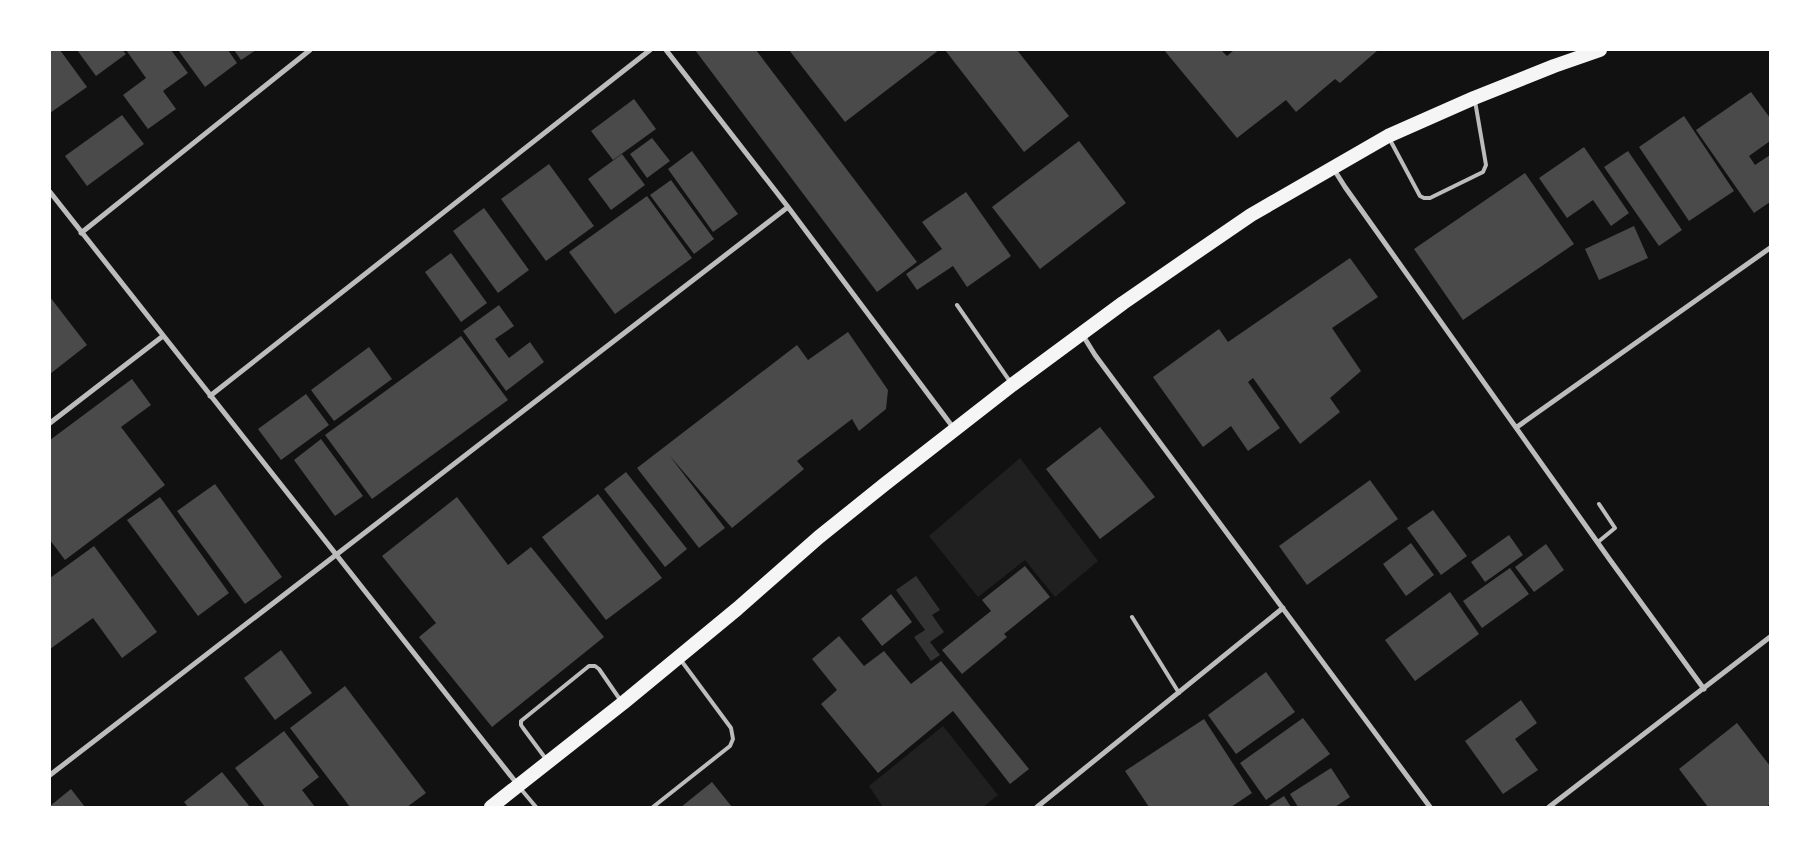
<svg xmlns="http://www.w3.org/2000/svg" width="1820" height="857" font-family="'Sofia Sans Condensed',sans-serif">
<rect width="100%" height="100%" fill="#111"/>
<path fill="#202020" d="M1020,458L1098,561L1055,597L1025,560L978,597L929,536Z
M943,726L998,795L983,807H883L869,786Z"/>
<path fill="#333" d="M916,576L940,610L932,615L944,632L930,642L940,655L931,661L914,637L925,630L896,590Z"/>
<path fill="#4a4a4a" d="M52,50H60L87,87L50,113V51Z
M77,50H122L126,54L96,76Z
M126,50H171L188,73L163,91L176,109L148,129L123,95L146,78Z
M178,50H228L237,63L205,87Z
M234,50H256L241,60Z
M695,50H756L917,262L877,292Z
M789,50H939L845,122Z
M945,50H1017L1069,116L1024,152Z
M1164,50H1221L1227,56L1234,50H1378L1340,83L1335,79L1296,112L1286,100L1237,138Z
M1751,92L1770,118V141L1749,156L1755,165L1770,155V202L1754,213L1696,130Z
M634,99L656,129L613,160L591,131Z
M122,115L144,144L87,186L65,156Z
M1684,116L1734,191L1689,221L1639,147Z
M652,138L670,161L647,178L630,154Z
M1079,141L1126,203L1040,269L992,207Z
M1584,147L1629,213L1611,226L1593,200L1567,218L1539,178Z
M692,151L738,214L713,232L668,169Z
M1628,151L1682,230L1659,246L1604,167Z
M622,154L645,185L611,210L588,179Z
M549,164L594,226L546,261L501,199Z
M1525,173L1574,244L1463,320L1414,249Z
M671,180L714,239L694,254L650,195Z
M966,192L1011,256L967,287L953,266L917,290L906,274L942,249L922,222Z
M647,196L692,258L615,314L569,252Z
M484,208L529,270L498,293L453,231Z
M1634,226L1648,258L1599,280L1585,249Z
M451,253L487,303L461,322L425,272Z
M1350,258L1378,297L1332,328L1361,371L1330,398L1340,412L1300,444L1253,378L1248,382L1280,428L1248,451L1231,426L1203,447L1153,377L1219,329L1228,342Z
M50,297L87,345L50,374Z
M499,305L514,326L495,339L509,358L530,342L544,362L506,391L463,331Z
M848,332L888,390L886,409L859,431L852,419L797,461L804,469L732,528L669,455L725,528L699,548L637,468L797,345L808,360Z
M461,336L508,400L372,499L325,435Z
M369,347L392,379L334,421L311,390Z
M132,379L151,405L121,427L165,485L65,560L50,540V440Z
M306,394L329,425L281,460L258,429Z
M1100,427L1155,497L1100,539L1046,469Z
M321,439L363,496L335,516L294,460Z
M626,472L687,549L665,567L604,489Z
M1370,480L1398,519L1307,585L1279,546Z
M215,484L282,577L245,604L177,511Z
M598,494L662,578L606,620L542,537Z
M160,497L229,593L198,616L127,520Z
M457,497L508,565L531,547L604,637L492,727L419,637L436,623L382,556Z
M1433,510L1467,556L1441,575L1407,528Z
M1509,535L1523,555L1485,582L1471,562Z
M1411,543L1434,575L1406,596L1383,564Z
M1546,544L1564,570L1534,592L1515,567Z
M94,546L157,632L122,658L93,618L50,649V578Z
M1025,566L1050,597L1004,634L1007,637L962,674L942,650L991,611L982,600Z
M1510,568L1529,594L1482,628L1463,601Z
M1450,592L1479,634L1415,681L1385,640Z
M891,594L912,622L882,646L861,619Z
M839,636L864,666L884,651L911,684L941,661L1029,769L1010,784L953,711L878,773L821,704L837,690L812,659Z
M281,650L312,693L275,720L244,678Z
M1266,672L1295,712L1236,754L1208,715Z
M345,686L426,793L407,807H350L290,728Z
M1521,700L1537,723L1515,739L1538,770L1503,794L1465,741Z
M1303,718L1330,754L1266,800L1240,763Z
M1204,719L1252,793L1231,807H1149L1125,771Z
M1737,723L1770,766V804L1766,807H1708L1679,769Z
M284,731L319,777L302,790L315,807H265L235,768Z
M1331,768L1350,797L1335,807H1298L1290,794Z
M222,772L250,807H188L184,802Z
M712,782L732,807H681Z
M71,789L85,807H50V806Z
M1284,796L1291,807H1267Z"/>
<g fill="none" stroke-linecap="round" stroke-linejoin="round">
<path stroke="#bcbcbc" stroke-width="4" d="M1389,138L1420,196L1424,198H1430L1483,172L1486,165L1475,101
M957,305L1011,383
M1598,542L1615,528L1599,504
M1132,617L1179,693
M546,759L523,728L521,725V721L589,666H595L599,669L621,701
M520,788L536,807
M653,807L730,746L733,739L731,728L680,659"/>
<path stroke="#bcbcbc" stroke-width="5" d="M666,50L788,207L955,430
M1333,168L1345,187L1610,560L1704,689
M50,192L518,785
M81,233L310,50
M1082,334L1095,355L1430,807
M210,396L650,50
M50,423L163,336
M1517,427L1770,248
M50,775L788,207
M1037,807L1283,608
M1549,807L1770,637"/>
<path stroke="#f5f5f5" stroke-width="14" d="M491,807L623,703L737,609L819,537L885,484L1012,385L1123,303L1194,254L1251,215L1388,136L1474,98L1554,66L1600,50"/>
</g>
<rect width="1820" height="857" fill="none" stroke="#ffffff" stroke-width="102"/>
</svg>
